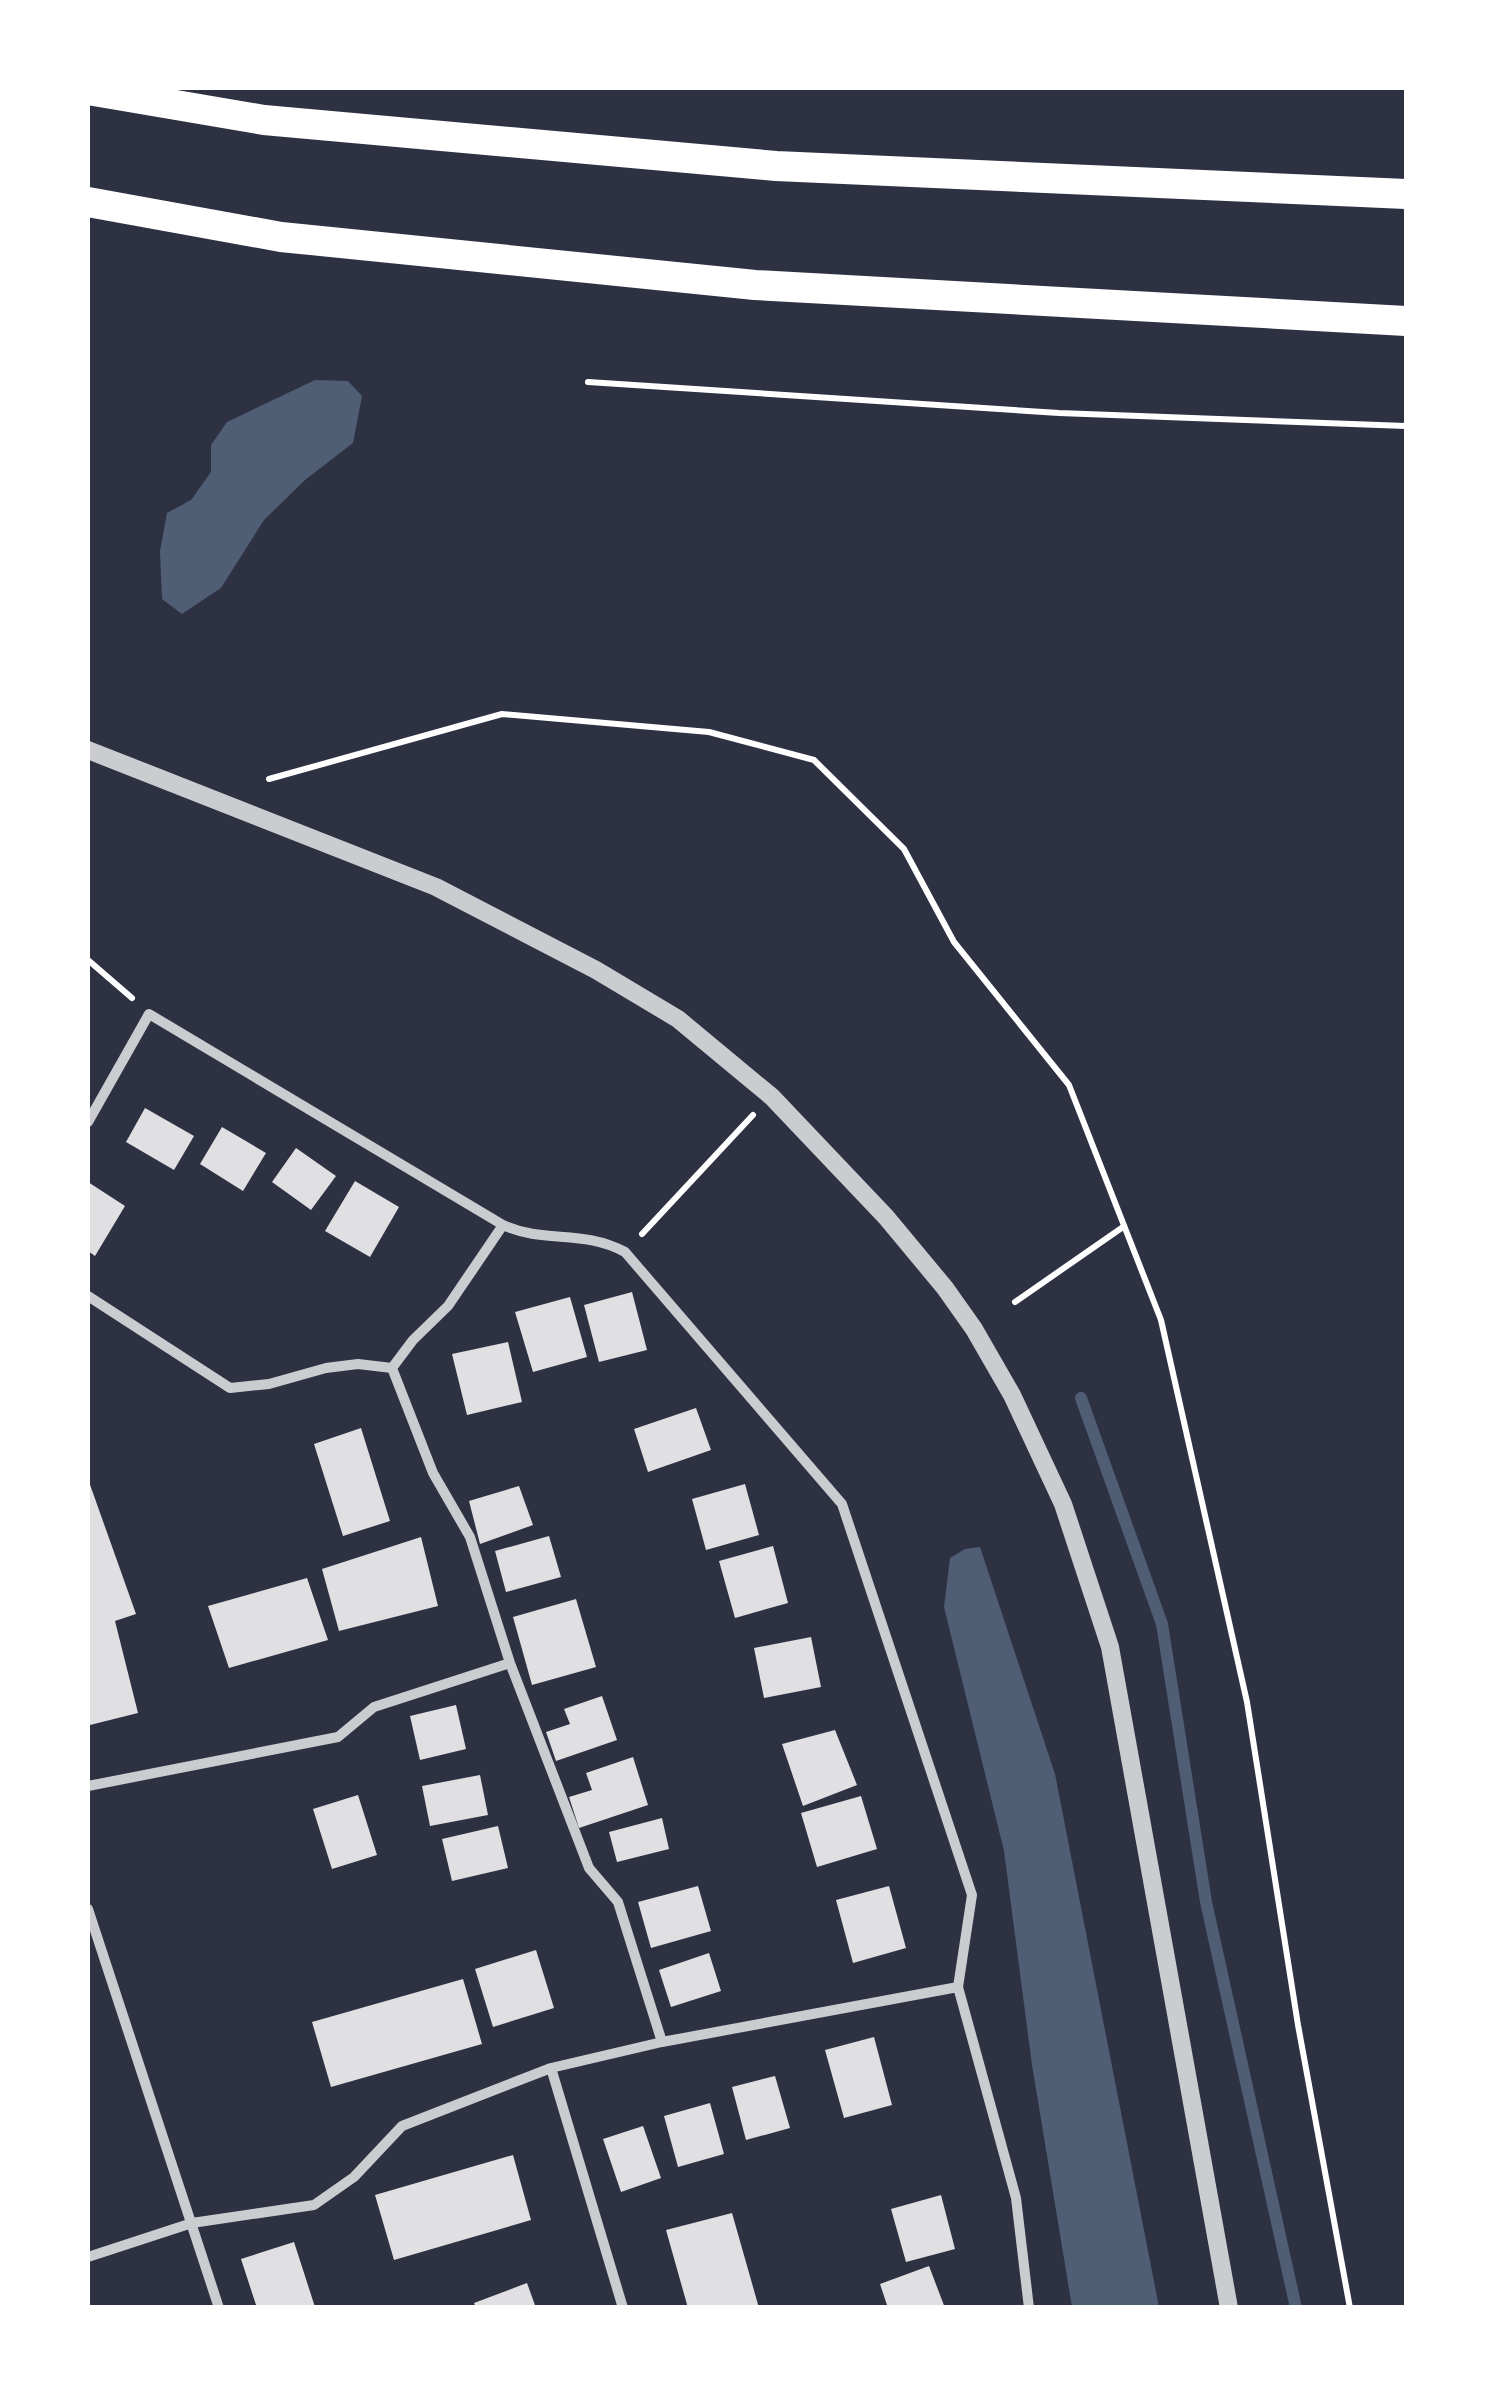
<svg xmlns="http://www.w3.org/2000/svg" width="1494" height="2395" font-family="'PT Sans Narrow',sans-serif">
<rect width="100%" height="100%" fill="#2d3142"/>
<path fill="#4f5d75" d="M315,380L348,381L362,396L353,443L305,480L264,520L221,588L182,614L162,599L160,551L167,513L191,500L211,472V445L227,422Z
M980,1547L1055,1774L1159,2307H1072L1032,2065L1004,1851L944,1607L950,1558L965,1549Z"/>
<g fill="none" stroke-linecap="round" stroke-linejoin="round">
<path stroke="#4f5d75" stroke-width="12" d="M1081,1398L1162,1624L1206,1902L1296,2308"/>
</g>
<path fill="#e0e0e3" d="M145,1108L194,1136L174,1170L126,1142Z
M222,1127L266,1153L243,1191L200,1164Z
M296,1148L336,1176L311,1210L272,1182Z
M355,1181L399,1207L370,1257L325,1231Z
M88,1182L125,1206L95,1256L88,1251Z
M632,1292L647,1350L599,1362L584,1305Z
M570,1297L587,1357L533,1372L515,1312Z
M508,1342L522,1402L467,1415L452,1354Z
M696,1408L711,1450L648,1472L634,1429Z
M361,1428L390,1521L343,1536L314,1444Z
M88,1479L136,1614L115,1621L138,1713L90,1725L88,1715Z
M745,1484L759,1535L706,1550L692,1499Z
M519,1486L533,1525L480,1544L469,1501Z
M549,1536L561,1577L506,1592L495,1551Z
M421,1537L438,1606L339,1631L322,1569Z
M773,1546L788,1603L735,1618L719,1561Z
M307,1578L328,1640L229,1668L208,1606Z
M576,1599L596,1667L532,1685L513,1617Z
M811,1637L821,1687L764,1698L754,1648Z
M602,1696L617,1740L556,1761L546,1732L570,1724L564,1709Z
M456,1705L466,1749L420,1760L410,1716Z
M835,1730L857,1785L803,1806L782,1744Z
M633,1757L648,1805L579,1828L569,1797L592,1790L586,1773Z
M480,1775L488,1815L430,1826L422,1786Z
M358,1795L377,1855L332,1869L313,1809Z
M861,1796L877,1849L817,1867L801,1813Z
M662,1818L669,1849L617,1862L609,1832Z
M498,1826L508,1868L452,1881L442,1839Z
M698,1886L711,1931L651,1948L638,1902Z
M889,1886L906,1948L853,1963L836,1900Z
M536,1950L554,2008L493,2027L475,1969Z
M709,1953L721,1991L671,2007L659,1970Z
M463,1979L482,2044L331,2087L312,2022Z
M874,2037L892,2105L844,2118L825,2050Z
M775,2076L790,2128L746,2140L732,2087Z
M710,2103L724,2154L678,2167L664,2116Z
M643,2126L661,2178L621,2192L603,2139Z
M513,2155L531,2220L394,2260L375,2195Z
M941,2195L955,2249L906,2262L891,2209Z
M732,2213L759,2308H688L666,2230Z
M294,2242L315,2307L257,2308L241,2259Z
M929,2266L945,2308H888L880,2284Z
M527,2283L536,2308H476L474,2303Z"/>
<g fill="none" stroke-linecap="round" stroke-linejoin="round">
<path stroke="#fff" stroke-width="6" d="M588,382L1059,413L1406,426
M269,779L502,714L709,732L814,760L904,849L954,942L1069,1085L1161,1320L1247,1702L1298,2025L1350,2308
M88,960L132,998
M642,1234L753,1115
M1015,1302L1123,1227"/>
<path stroke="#caccd0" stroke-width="10" d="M88,1122L149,1014L503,1225C545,1244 582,1229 625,1252L842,1504L972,1895L958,1987L1016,2198L1029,2308
M88,1296L230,1388L269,1384L326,1368L358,1364L392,1368
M392,1368L433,1473L470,1537L510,1663L589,1868L618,1902L662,2042
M392,1368L413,1340L448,1306L503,1225
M88,1786L338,1737L374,1707L510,1663
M88,1909L219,2308
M551,2068L623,2308
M88,2257L192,2223L314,2205L354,2177L402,2126L551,2068L662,2042L958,1987"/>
<path stroke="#caccd0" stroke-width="18" d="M88,750L436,887L596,970L678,1019L772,1097L886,1217L945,1288L974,1329L1012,1395L1063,1504L1110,1647L1229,2308"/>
<path stroke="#fff" stroke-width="30" d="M88,90L264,120L776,166L1406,194
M88,202L281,237L755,285L1406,321"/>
</g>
<rect width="1494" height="2395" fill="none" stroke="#ffffff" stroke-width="180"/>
</svg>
